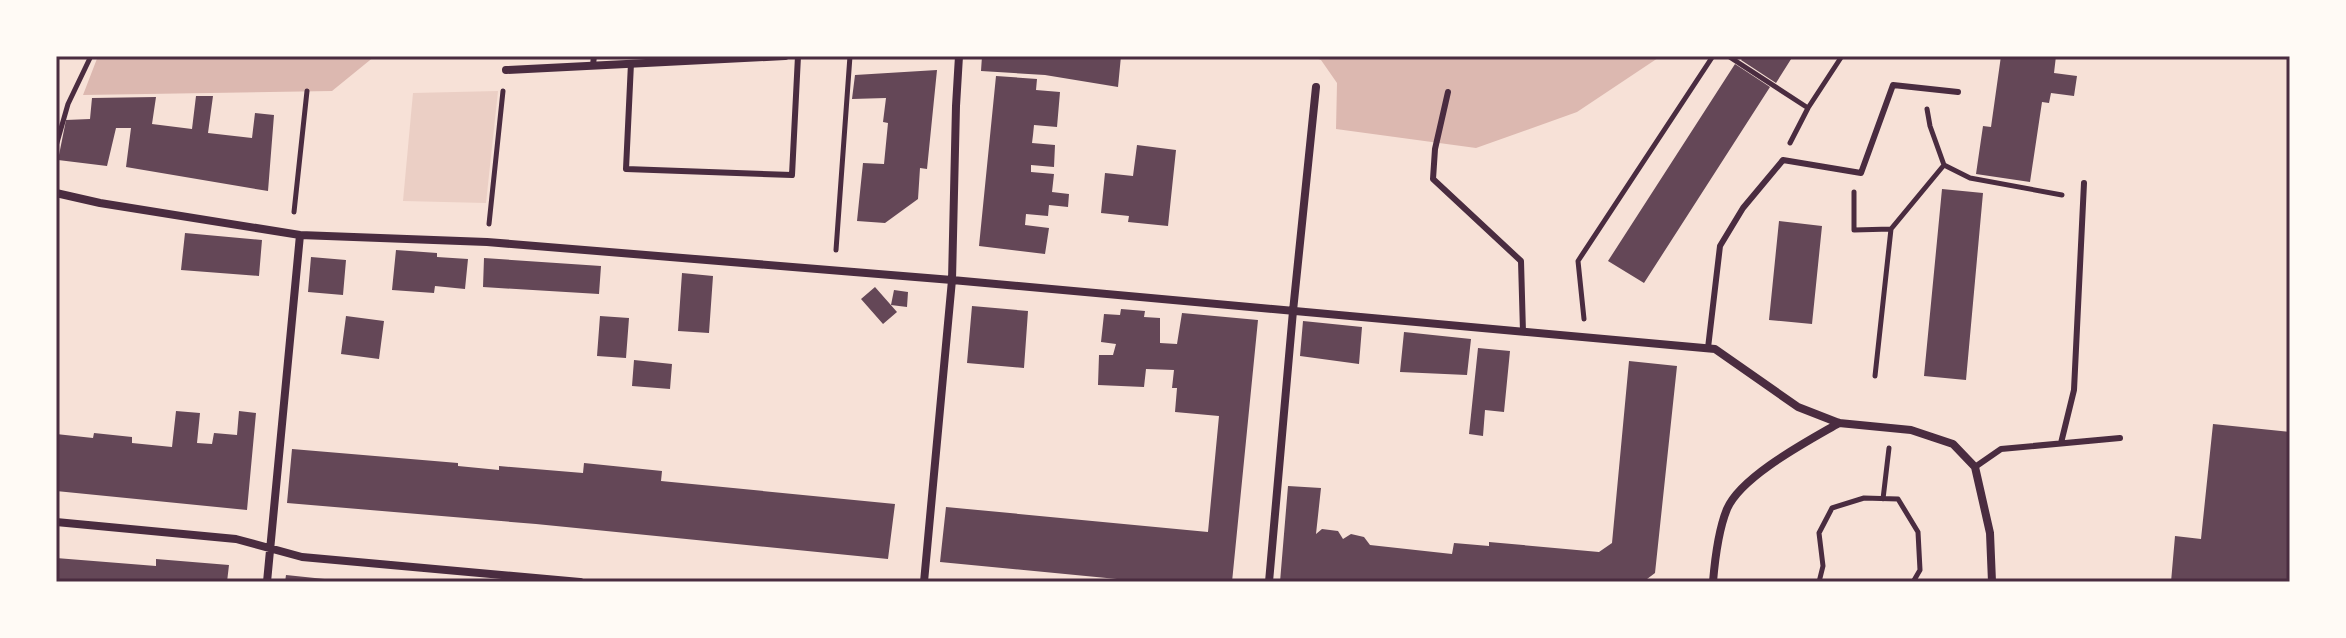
<svg xmlns="http://www.w3.org/2000/svg" width="2346" height="638" font-family="'Libre Baskerville',serif">
<rect width="100%" height="100%" fill="#f7e1d7"/>
<path fill="#ebcfc5" d="M498,91L486,203L403,201L413,93Z"/>
<path fill="#dcb8b0" d="M98,56H375L332,91L83,95Z
M1310,56H1661L1577,112L1476,148L1336,129L1337,83L1321,60Z"/>
<path fill="#644757" d="M982,56H1121L1118,87L1045,75L981,71Z
M1744,56H1793L1776,83L1741,60Z
M2001,56H2056L2054,73L2077,76L2074,96L2051,93L2049,103L2042,102L2030,182L1976,174L1983,126L1991,127Z
M1735,64L1770,87L1644,283L1608,261Z
M937,70L927,169L920,168L918,199L885,223L857,221L863,163L884,164L888,123L883,122L886,98L852,99L855,75Z
M996,76L1037,79L1036,90L1060,92L1057,127L1034,125L1033,135L1032,143L1055,145L1054,167L1031,165V172L1054,174L1052,192L1069,194L1068,207L1049,205L1048,216L1026,214L1025,225L1049,228L1045,254L979,246Z
M196,96H213L208,133L252,138L255,113L274,115L268,191L126,167L131,128H116L107,166L58,160L66,120L90,119L92,98L156,97L152,124L192,129Z
M1137,145L1176,150L1168,226L1128,222L1129,216L1101,213L1105,173L1133,176Z
M1942,189L1983,193L1966,380L1924,376Z
M1779,221L1822,226L1812,324L1769,320Z
M185,233L262,240L259,276L181,270Z
M396,250L437,253V257L468,259L465,289L435,286L434,293L392,290Z
M311,257L346,260L343,295L308,292Z
M484,258L601,266L599,294L483,287Z
M682,273L713,276L709,333L678,331Z
M875,287L897,312L883,324L861,299Z
M894,290L908,292L907,307L891,305Z
M972,306L1028,311L1024,368L967,363Z
M1121,309L1145,311L1144,317L1160,318V343L1177,344L1182,313L1258,320L1232,582H1148L940,562L946,507L1208,532L1219,416L1175,412L1177,388H1172L1174,370L1146,369L1144,387L1098,385L1099,355H1113L1116,344L1101,342L1104,314L1120,315Z
M346,316L384,321L379,359L341,354Z
M600,316L629,318L626,358L597,356Z
M1303,321L1362,327L1359,364L1300,356Z
M1404,332L1471,339L1467,375L1400,372Z
M1478,348L1510,351L1504,412L1485,410L1483,436L1469,434Z
M634,360L672,364L670,389L632,386Z
M1629,361L1677,366L1655,573L1643,582H1280L1288,486L1321,488L1316,534L1322,529L1338,531L1343,539L1351,534L1364,537L1370,545L1452,554L1454,543L1489,546V542L1599,552L1612,543Z
M176,411L200,413L197,443L212,444L214,433L237,435L239,411L256,413L247,510L56,491V434L93,438L94,433L132,437V443L172,447Z
M2213,424L2290,432V582H2171L2175,536L2201,539Z
M292,449L458,463V466L499,470V466L583,473L584,463L662,471L661,481L895,504L888,559L536,524L287,503Z
M56,558L156,566V559L229,565L227,582H56Z
M286,575L334,580V582H285Z"/>
<g fill="none" stroke-linecap="round" stroke-linejoin="round">
<path stroke="#4a2c40" stroke-width="5" d="M1728,56L1808,108
M1927,109L1930,126L1944,165L1970,178L2062,195
M1790,143L1808,108L1842,56
M56,146L68,104L91,56
M1854,192V230L1891,229
M294,212L307,91
M489,224L503,91
M836,250L850,56
M1584,319L1578,261L1713,56
M1875,376L1891,229L1944,165
M1883,499L1889,448
M1819,582L1823,566L1819,533L1832,508L1864,498L1898,499L1918,532L1920,570L1913,582"/>
<path stroke="#4a2c40" stroke-width="6" d="M631,63L626,169L792,175L798,56
M593,65L594,56
M1448,92L1435,149L1433,179L1521,261L1523,332
M1708,348L1720,246L1743,208L1783,160L1861,173L1893,85L1958,92
M2061,443L2074,390L2084,183
M1975,467L2001,449L2120,438"/>
<path stroke="#4a2c40" stroke-width="8" d="M506,70L785,56
M56,193L100,203L300,235L487,242L952,280L1715,349L1798,407L1839,423L1911,430L1953,444L1975,467L1990,533L1992,582
M56,522L236,539L302,557L580,582
M267,582L300,235
M924,582L952,280L956,106L959,56
M1269,582L1293,311L1316,87
M1713,582C1715,558 1718,531 1727,509C1741,476 1808,441 1839,423"/>
</g>
<rect width="2346" height="638" fill="none" stroke="#fffaf5" stroke-width="116"/>
<rect x="58" y="58" width="2230" height="522" fill="none" stroke="#4a2c40" stroke-width="3"/>
</svg>
